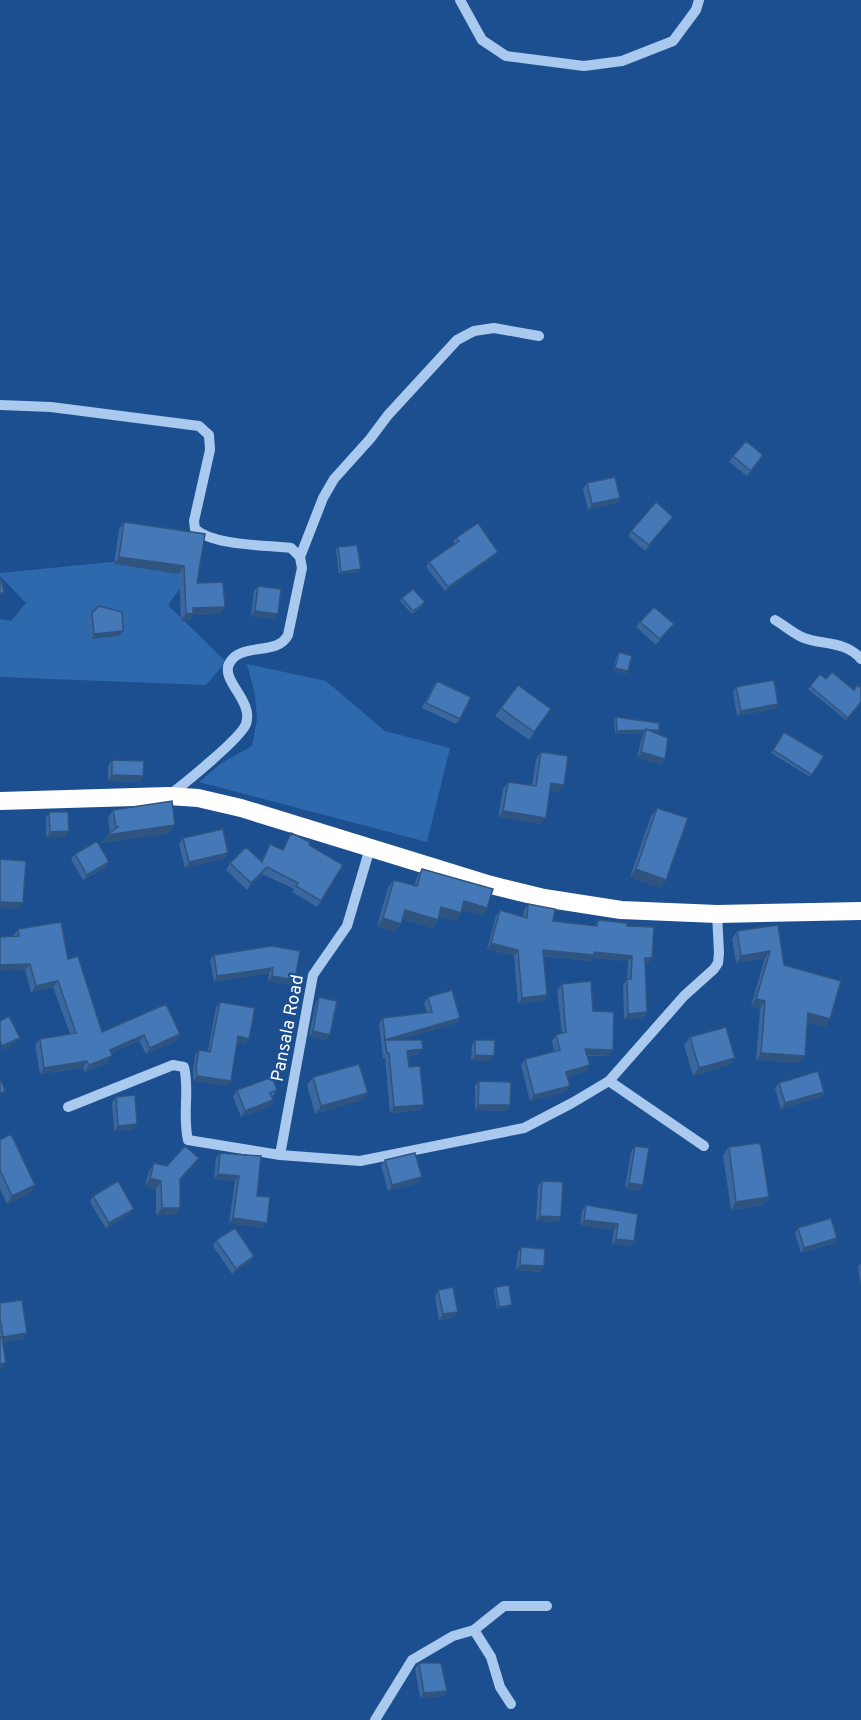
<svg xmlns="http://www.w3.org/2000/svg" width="861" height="1720" font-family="Overpass,sans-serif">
<rect width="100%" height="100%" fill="#1b4f8f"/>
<path fill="#2e69ad" d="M142,559L196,567L168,605L226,662L206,685L0,677V619L11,621L26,603L0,576V573Z
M247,664L326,681L385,731L450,748L427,842L199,782L223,762L252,746L257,719L255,695Z"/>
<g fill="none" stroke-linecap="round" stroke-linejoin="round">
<path stroke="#a9c9ee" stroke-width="10" d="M460,0L482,40L506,56L584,66L622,61L673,41L696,10L699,0
M0,405L51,407L199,426L209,435L210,450L194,521L195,529C214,546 266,545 291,548L300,557L302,568L288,635C277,657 240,641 229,664C221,681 254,701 246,724C240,739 184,784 168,796
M300,557L323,498L334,479L370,439L388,415L457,340L474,331L494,328L539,336
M775,620C784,625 794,634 804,638C823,645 846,641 861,659
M609,1081L704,1146
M68,1107L173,1065L184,1067C190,1090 182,1115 188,1140L280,1155L360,1161L524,1128L572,1103L609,1081L684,996L714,969L718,963L719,953L717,914
M280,1155L313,975L347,926L370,848
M474,1630L491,1657L500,1687L511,1704
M375,1720L412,1660L453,1636L474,1630L504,1606H547"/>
<path stroke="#fff" stroke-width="18" d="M0,801L168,796L198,798L241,808L491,885L544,898L621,910L717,914L861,911"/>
</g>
<path fill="#3a679d" d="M763,455L747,476L729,462L733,456Z
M587,483L620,498L616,503L588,510L583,489Z
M673,517L645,551L628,536L631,531Z
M124,522L205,534L197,583L225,607L220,614L192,615L188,621H181L179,574L114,564L119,529Z
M456,538L495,556L445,591L426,567L429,562L455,544L453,542Z
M338,547L359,572L339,574L336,550Z
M258,586L274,619L251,616L254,591Z
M402,598L423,605L412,614L400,601Z
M92,613L123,631L119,636L91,639L88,618Z
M640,622L674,624L656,645L636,627Z
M619,652L626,674L613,670L617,655Z
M820,674L861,703L846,720L808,689Z
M437,681L460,719L456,724L422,708L433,686Z
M518,685L551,709L529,740L495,716Z
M736,687L778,704L775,709L737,716L733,692Z
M616,717L659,730L657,733H654L665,759L661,765L637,757L643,733L615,734L614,720Z
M784,732L824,756L810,777L771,753Z
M541,752L564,785L559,792L550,790L541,824L498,817L503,789L508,782L532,786L536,759Z
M112,760L143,776L140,782L108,781V766Z
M657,808L666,880L661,888L630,877L651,816Z
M113,810L170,833L101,843L107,835L110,833L108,818Z
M49,812L65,837H46V818Z
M291,833L309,845L321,901L317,907L292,892L294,889L262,874L247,890L226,870L230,863L261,861L270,844L282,850Z
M183,838L228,853L224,858L185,868L179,844Z
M75,854L109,862L105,868L83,880L71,859Z
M422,869L482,915L462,910L456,921L439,916L438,920L432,928L402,919L401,924L395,931L377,926L388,888L394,880L414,886L417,877Z
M528,904L553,921L594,926L598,920L627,926L648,964H645L647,1012L643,1018L624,1019L623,985L627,979L628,961L592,958L590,961L543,956L547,995L543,1001L518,1004L514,956L487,949L496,916L500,910L523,917L524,910Z
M778,925L784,965L825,1027L807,1022L799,1063L756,1060L760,1009L751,1006L765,958L736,963L732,939L737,931Z
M18,929L68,959L102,1032L180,1034L176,1041L146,1054L139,1041L111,1053L108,1063L85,1072L83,1068L40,1074L35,1045L40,1039L70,1034L53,987L31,993L25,970L13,936Z
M272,946L295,980L291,985L268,981L269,973L214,982L210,960L214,955Z
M562,984L593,1011L613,1050L609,1056H587L586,1071L568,1076L565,1092L530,1101L521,1065L525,1059L554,1051L552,1041L556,1035L562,1034L557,990Z
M319,997L326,1040L309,1036L316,1002Z
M428,997L456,1023L399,1040L419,1054L407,1056L409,1067L420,1110L390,1113L385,1058H383L379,1024L383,1018L427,1013L424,1003Z
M220,1002L245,1044L237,1042L231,1081L227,1086L194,1081L193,1072L195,1055L199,1050L208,1051L216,1007Z
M690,1037L729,1065L693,1076L684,1045Z
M475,1040L491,1061H471L472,1045Z
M313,1077L368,1093L362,1100L315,1114L307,1085Z
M479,1081L507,1111L475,1110V1086Z
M779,1083L824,1092L821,1097L781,1109L775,1088Z
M237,1090H277L273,1096H272L273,1100L270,1106L241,1117L233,1096Z
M116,1097L133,1130L114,1131L112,1102Z
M0,1140L35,1185L30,1193L7,1204L0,1189Z
M635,1146L643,1185L639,1191L625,1188L631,1152Z
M729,1147L769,1197L763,1205L731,1210L723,1155Z
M220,1153L257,1196L263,1228L229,1223L235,1181L214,1179L216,1158Z
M385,1160L418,1183L388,1191L381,1165Z
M154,1163L167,1166H193L180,1180V1208L175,1215H156V1189L145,1186L149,1171Z
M542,1181L561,1217L558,1222L536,1221L538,1186Z
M93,1196L134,1209L130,1214L106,1229L90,1202Z
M586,1205L638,1214L631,1246L612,1244L614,1230L580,1225L582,1211Z
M798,1228L837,1238L834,1243L801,1253L795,1233Z
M216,1240L254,1256L251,1261L232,1274L213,1246Z
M521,1247L544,1266L540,1272L516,1270L518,1252Z
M861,1263V1286L858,1267Z
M496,1287L510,1307L497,1309L494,1290Z
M438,1290L458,1312L454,1317L439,1320L435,1296Z
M0,1303L23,1339L3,1342L0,1371Z
M419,1663L447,1691L444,1696L420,1698L415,1669Z"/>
<path fill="#305480" d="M620,498L616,503L588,510L592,504Z
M498,552L495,556L445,591L448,587Z
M119,557L184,566L179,574L114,564Z
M361,569L359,572L339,574L341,572Z
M225,607L220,614L192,615L188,621H181L186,613L193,608Z
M255,611L278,614L274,619L251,616Z
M123,631L119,636L91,639L94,634Z
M615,668L628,671L626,674L613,670Z
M778,704L775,709L737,716L741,711Z
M645,730H659L657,733H645Z
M645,730L643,733L615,734L617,731Z
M641,752L665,759L661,765L637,757Z
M112,775L143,776L140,782L108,781Z
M551,783L564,785L559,792L547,790Z
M503,811L546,818L541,824L498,817Z
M175,825L170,833L101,843L107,835H111L116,827Z
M69,831L65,837H46L50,832Z
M228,853L224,858L185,868L189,862Z
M109,862L105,868L83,880L87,875Z
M267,867L262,874L247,890L251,883Z
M636,869L666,880L661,888L630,877Z
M464,901L487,908L482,915L459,909Z
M0,902L23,903L18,910L0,908Z
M441,907L461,913L456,921L436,915Z
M405,910L438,920L432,928L399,918Z
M383,918L401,924L395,931L377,926Z
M491,943L518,950L514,956L487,949Z
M543,950L594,952L632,956L628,961L592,958L590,961L539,955Z
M770,951L765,958L736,963L741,956Z
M645,958H652L648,964L641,963Z
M30,964L25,970L0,971V965Z
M273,968L269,973L214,982L217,976Z
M272,976L295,980L291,985L268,981Z
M58,981L53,987L31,993L36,986Z
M547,995L543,1001L518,1004L522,998Z
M756,999L765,1001L760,1009L751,1006Z
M647,1012L643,1018L624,1019L628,1014Z
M808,1013L830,1019L825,1027L803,1021Z
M460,1018L456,1023L386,1044L385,1040L382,1045L385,1040Z
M313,1031L330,1035L326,1040L309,1036Z
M180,1034L176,1041L146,1054L150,1048Z
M144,1035L139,1041L105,1056L110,1050Z
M238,1036L249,1039L245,1044L234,1042Z
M20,1038L16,1043L0,1051L2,1046Z
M423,1049L419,1054L403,1056L407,1051Z
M585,1049L613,1050L609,1056L581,1055Z
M761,1053L805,1056L799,1063L756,1060Z
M475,1055L494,1056L491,1061H471Z
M112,1056L108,1063L85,1072L89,1065Z
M735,1058L729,1065L693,1076L699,1068Z
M87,1061L83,1068L40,1074L44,1068Z
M590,1065L586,1071L562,1078L566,1072Z
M197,1076L231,1081L227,1086L194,1081Z
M570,1086L565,1092L530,1101L534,1095Z
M824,1092L821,1097L781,1109L785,1103Z
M368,1093L362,1100L315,1114L321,1106Z
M273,1100L270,1106L241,1117L245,1111Z
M424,1105L420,1110L390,1113L394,1107Z
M478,1105H510L507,1111L475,1110Z
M137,1124L133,1130L114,1131L118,1126Z
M199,1158L193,1166L175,1186L180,1179Z
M218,1174L239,1176L235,1181L214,1179Z
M422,1177L418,1183L388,1191L392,1185Z
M150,1178L161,1181L156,1189L145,1186Z
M629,1183L643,1185L639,1191L625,1188Z
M35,1185L30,1193L7,1204L12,1196Z
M769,1197L763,1205L731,1210L736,1202Z
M162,1208H180L175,1215H156Z
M134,1209L130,1214L106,1229L109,1223Z
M540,1216L561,1217L558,1222L536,1221Z
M233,1218L267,1223L263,1228L229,1223Z
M584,1220L618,1224L614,1230L580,1225Z
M837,1238L834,1243L801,1253L804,1248Z
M616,1239L634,1241L631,1246L612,1244Z
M254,1256L251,1261L232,1274L236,1269Z
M520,1265L544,1266L540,1272L516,1270Z
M512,1305L510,1307L497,1309L499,1307Z
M458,1312L454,1317L439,1320L443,1314Z
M27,1333L23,1339L0,1342L3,1337Z
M6,1363L0,1371V1364Z
M447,1691L444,1696L420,1698L424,1693Z"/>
<path fill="#4478b7" stroke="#305480" stroke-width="1.5" d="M746,441L763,455L751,471L733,456Z
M615,477L620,498L592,504L587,483Z
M656,502L673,517L649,545L631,531Z
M124,522L205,534L197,583L223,582L225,607L193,608V614L186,613L184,566L119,557Z
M478,523L498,552L448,587L429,562L459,541L456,538Z
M357,545L361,569L341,572L338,547Z
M0,578H1L4,593H0Z
M258,586L281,589L278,614L255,611Z
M413,589L425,602L413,611L402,598Z
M99,606L122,612L123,631L94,634L92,613Z
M654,607L674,624L660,639L640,622Z
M619,652L632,656L628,671L615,668Z
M832,672L854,690L857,685L861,688V702L848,718L810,686L820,674L826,679Z
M774,680L778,704L741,711L736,687Z
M437,681L471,697L460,719L426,703Z
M518,685L551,709L534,732L501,708Z
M616,717L659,723V730H648L646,729L645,730L617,731Z
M646,729L668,738L665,759L641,752Z
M784,732L824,756L812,775L773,750Z
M541,752L568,756L564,785L551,783L546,818L503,811L508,782L536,786Z
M112,760L144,761L143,776L112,775Z
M172,801L175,825L107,835L118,827H116L113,810Z
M657,808L688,818L666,880L636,869Z
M49,812H68L69,831L50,832Z
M223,829L228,853L189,862L183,838Z
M291,833L310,842L309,845L343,865L321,901L296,886L298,883L267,867L251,883L230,863L246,847L262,862L270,844L283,850Z
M97,841L109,862L87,875L75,854Z
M0,859L26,861L23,903L0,902Z
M422,869L493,889L487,908L464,901L461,913L441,907L438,920L405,910L401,924L383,918L394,880L417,886Z
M528,904L555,909L553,921L597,926L598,920L627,923V926L654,927L652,958H645L647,1012L628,1014L627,979H631L632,956L594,952V955L543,950L547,995L522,998L518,950L491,943L500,910L527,918Z
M61,922L68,959L78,956L102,1032L166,1004L180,1034L150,1048L144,1035L110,1050L112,1056L89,1065L87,1061L44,1068L40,1039L76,1033L58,981L36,986L30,964L0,965V937L19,936L18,929Z
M778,925L784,965L841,981L830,1019L808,1013L805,1056L761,1053L765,1001L756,999L770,951L741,956L737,931Z
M272,946L300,951L295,980L272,976L273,968L217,976L214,955Z
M591,981L593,1011L614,1012L613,1050L585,1049L590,1065L566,1072L570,1086L534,1095L525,1059L560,1050L556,1035L566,1032L562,984Z
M452,990L460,1018L385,1040L383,1018L432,1012L428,997Z
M319,997L337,1001L330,1035L313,1031Z
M220,1002L255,1008L249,1039L238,1036L231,1081L197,1076L196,1066L199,1050L210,1052Z
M9,1016L20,1038L2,1046L0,1041V1021Z
M726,1027L735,1058L699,1068L690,1037Z
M385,1040H422L423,1049L407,1051L409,1067L420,1066L424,1105L394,1107L389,1053H387Z
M475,1040H495L494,1056L475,1055Z
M359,1064L368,1093L321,1106L313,1077Z
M818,1071L824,1092L785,1103L779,1083Z
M0,1077L5,1091L0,1093Z
M272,1077L277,1090L270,1093L273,1100L245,1111L237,1090Z
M479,1081L511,1082L510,1105H478Z
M135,1095L137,1124L118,1126L116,1097Z
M11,1134L35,1185L12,1196L0,1170V1140Z
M759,1143L761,1146L769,1197L736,1202L729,1147Z
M185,1146L199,1158L180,1179V1208H162L161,1181L150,1178L154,1163L167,1166Z
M635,1146L649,1148L643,1185L629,1183Z
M220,1153L261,1156L257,1196L270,1197L267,1223L233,1218L239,1176L218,1174Z
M415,1153L422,1177L392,1185L385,1160Z
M118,1181L134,1209L109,1223L93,1196Z
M542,1181L563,1182L561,1217L540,1216Z
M586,1205L638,1214L634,1241L616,1239L618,1224L584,1220Z
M831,1218L837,1238L804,1248L798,1228Z
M235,1228L254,1256L236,1269L216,1240Z
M521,1247L545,1249L544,1266L520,1265Z
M509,1285L512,1305L499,1307L496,1287Z
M453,1287L458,1312L443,1314L438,1290Z
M22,1300L27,1333L3,1337L0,1318V1303Z
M0,1337H2L6,1363L0,1364Z
M419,1663H441L447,1691L424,1693Z"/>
<g text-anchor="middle" stroke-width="4.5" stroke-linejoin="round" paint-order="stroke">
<g font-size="18" fill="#fff" stroke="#1b4f8f">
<text transform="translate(287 1028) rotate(-79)" y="6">Pansala Road</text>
</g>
</g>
</svg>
